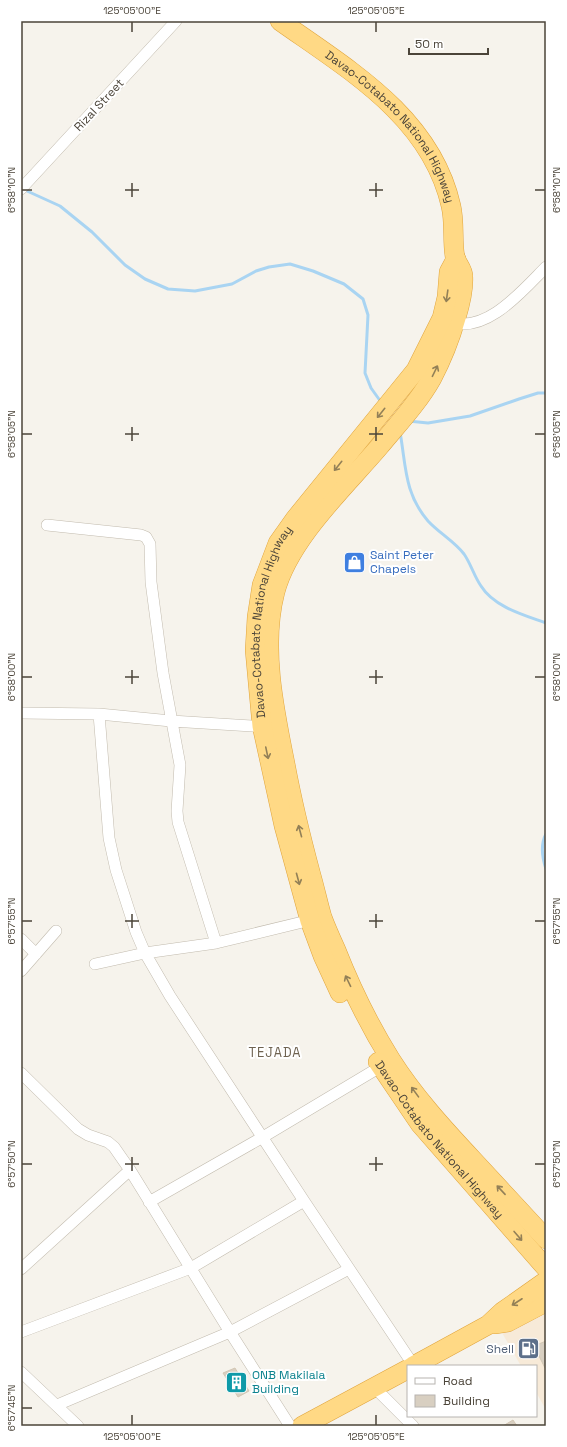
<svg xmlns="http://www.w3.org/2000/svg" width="567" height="1447" font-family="'Space Grotesk',sans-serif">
<rect width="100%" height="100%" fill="#f6f3ec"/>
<path fill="#f7ead8" d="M546,1312V1410L536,1392V1366H521L501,1331Z"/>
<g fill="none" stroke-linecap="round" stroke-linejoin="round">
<path stroke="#a9d4f2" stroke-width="3" d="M27,191L60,206L92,232L125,265L145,279L168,289L195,291L232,284L256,271L269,267L290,264L313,271L344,284L363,299L368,315L365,373L371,388L381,402
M408,421L428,423L470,416L519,399L538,393H546
M400,432C406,465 404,493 428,521C439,533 454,541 464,554C471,564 474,576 481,586C494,607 524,615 546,623
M546,834C540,845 542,857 546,869"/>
</g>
<path fill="#d8cfc1" stroke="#d3c7b4" d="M546,1341V1368H545L534,1346Z
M235,1368L249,1391L238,1397L223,1373Z
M513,1420L517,1426H503Z"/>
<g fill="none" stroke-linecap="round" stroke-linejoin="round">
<defs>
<path id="minor" d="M21,189L176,21
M449,321C485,336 523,290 546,267
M47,525L141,535L146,537L150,544L151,582L163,673L180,765L177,811L178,822L216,943
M21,713L99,714L171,721L267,727
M99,714L109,838L116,870L136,932L145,953L170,996L304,1201L414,1366
M21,939L36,954
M95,964L145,953L216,943L315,919
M21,971L56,931
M21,1073L78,1129L88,1135L108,1142L114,1147L130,1170L230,1332L290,1426
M149,1202L263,1137L385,1064
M21,1269L130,1170
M21,1332L191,1268L304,1201
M21,1372L78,1426
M374,1387L413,1426
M57,1405L230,1332L349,1269"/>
<g id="trunk">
<path id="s1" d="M280,21C349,70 431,117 451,206C455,223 452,241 455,257C457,264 463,269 463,276C464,290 460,305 456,318C450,339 442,359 432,378C418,403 397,425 379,447C344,488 289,539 275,592C261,646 274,709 285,763C292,801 301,838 311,875C315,889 318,903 322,917C326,928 331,939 336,950C351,988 369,1025 391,1060C414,1096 443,1128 473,1160C497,1186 522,1213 546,1239"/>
<path id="s2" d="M340,993L323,956L310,921L284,826L262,726L255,650L257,617L262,585L278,543L295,519L416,370L442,318L447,297L449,272L456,259"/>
<path id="s3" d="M378,1062L420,1124L546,1268"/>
<path d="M495,1324L508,1322L546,1302"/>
<path d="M413,1366L488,1325L502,1312L546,1281"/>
<path d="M302,1426L408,1369"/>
</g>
</defs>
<use href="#minor" stroke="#c2bbae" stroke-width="12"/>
<use href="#trunk" stroke="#e0a43c" stroke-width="20"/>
<use href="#minor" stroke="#fff" stroke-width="11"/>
<use href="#trunk" stroke="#ffd985" stroke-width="19"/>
</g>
<defs><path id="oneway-shaft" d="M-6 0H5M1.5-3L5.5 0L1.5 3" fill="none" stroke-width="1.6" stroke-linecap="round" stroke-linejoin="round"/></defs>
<g stroke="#938057">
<use href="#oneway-shaft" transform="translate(447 296) rotate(98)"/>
<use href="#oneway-shaft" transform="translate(435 371) rotate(-64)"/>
<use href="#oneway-shaft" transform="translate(381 413) rotate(129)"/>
<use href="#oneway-shaft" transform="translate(338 466) rotate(129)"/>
<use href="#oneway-shaft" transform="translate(267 753) rotate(78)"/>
<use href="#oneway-shaft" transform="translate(300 831) rotate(-105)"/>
<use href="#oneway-shaft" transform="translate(298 879) rotate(75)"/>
<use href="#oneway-shaft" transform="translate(348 981) rotate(-116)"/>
<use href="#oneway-shaft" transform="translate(415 1092) rotate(-126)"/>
<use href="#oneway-shaft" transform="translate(501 1190) rotate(-133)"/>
<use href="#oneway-shaft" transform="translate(518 1236) rotate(49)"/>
<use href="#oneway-shaft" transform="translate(517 1302) rotate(147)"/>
</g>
<path fill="none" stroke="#4b4439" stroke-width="1.5" d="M132,22V32M376,22V32M132,183V197M376,183V197M22,190H32M125,190H139M369,190H383M535,190H545M132,427V441M376,427V441M22,434H32M125,434H139M369,434H383M535,434H545M132,670V684M376,670V684M22,677H32M125,677H139M369,677H383M535,677H545M132,914V928M376,914V928M22,921H32M125,921H139M369,921H383M535,921H545M132,1157V1171M376,1157V1171M22,1164H32M125,1164H139M369,1164H383M535,1164H545M22,1408H32M132,1415V1425M376,1415V1425"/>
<defs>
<symbol id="shop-square" viewBox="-11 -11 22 22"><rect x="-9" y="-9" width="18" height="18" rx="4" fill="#3f7fe0" stroke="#fff"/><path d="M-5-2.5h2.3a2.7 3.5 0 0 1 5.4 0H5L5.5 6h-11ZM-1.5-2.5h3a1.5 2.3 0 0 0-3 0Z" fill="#fff"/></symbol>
<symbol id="fuel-square" viewBox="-11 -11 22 22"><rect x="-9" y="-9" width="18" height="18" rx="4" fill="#5c6f8a" stroke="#fff"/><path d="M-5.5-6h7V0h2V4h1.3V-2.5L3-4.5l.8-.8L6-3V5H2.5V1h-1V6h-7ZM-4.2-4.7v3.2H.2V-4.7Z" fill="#fff"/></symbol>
<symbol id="building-square" viewBox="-11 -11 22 22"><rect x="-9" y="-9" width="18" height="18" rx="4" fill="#0f9aa8" stroke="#fff"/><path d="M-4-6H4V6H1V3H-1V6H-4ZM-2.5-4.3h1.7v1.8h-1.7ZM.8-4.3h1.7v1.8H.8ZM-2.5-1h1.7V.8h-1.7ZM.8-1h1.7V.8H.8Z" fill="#fff"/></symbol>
</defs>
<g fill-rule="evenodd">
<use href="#shop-square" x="342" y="550" width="25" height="25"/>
<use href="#fuel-square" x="516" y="1336" width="25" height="25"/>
<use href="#building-square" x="224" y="1370" width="25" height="25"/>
</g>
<g text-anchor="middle" stroke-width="4" stroke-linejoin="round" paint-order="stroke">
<g font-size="12" fill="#4b4439" stroke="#fff">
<text transform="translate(99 105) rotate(-47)" y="4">Rizal Street</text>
<text dy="4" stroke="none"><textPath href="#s1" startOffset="156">Davao-Cotabato National Highway</textPath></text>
<text dy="4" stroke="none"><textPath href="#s2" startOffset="386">Davao-Cotabato National Highway</textPath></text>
<text dy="4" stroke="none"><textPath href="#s3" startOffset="99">Davao-Cotabato National Highway</textPath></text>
</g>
<g font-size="12" fill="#366cbe" stroke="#fff" text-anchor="start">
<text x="370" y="559">Saint Peter<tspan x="370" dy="14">Chapels</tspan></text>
</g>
<g font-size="12" fill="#4e5e75" stroke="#fff" text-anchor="end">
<text x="514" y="1353">Shell</text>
</g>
<g font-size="12" fill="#0d838f" stroke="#fff" text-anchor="start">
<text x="252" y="1379">ONB Makilala<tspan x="252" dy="14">Building</tspan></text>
</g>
<g font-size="13" letter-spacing="1" fill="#6e6250" stroke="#fff">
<text x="275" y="1057">TEJADA</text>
</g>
</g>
<rect width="567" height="1447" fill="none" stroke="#ffffff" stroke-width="44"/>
<rect x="407" y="1365" width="130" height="52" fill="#ffffff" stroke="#b7b4b0"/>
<rect x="415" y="1378" width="20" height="6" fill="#ffffff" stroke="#b7b4b0"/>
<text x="443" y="1385" font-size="12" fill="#4b4439">Road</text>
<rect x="415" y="1395" width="20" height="12" fill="#d8cfc1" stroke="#b7b4b0"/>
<text x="443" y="1405" font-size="12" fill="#4b4439">Building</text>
<path d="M409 48v6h79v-6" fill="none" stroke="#4b4439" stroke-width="2"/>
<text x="415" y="48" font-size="12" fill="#4b4439" stroke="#ffffff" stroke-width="3" paint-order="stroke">50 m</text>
<rect x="22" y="22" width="523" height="1403" fill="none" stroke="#4b4439" stroke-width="1.5"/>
<g font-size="10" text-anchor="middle" fill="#4b4439">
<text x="132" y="14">125°05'00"E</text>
<text x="376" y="14">125°05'05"E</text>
<text transform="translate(11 190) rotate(-90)" y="4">6°58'10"N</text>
<text transform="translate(556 190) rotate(-90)" y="4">6°58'10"N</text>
<text transform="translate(11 434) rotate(-90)" y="4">6°58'05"N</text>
<text transform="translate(556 434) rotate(-90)" y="4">6°58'05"N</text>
<text transform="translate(11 677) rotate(-90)" y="4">6°58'00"N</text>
<text transform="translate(556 677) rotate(-90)" y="4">6°58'00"N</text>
<text transform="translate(11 921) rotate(-90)" y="4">6°57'55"N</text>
<text transform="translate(556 921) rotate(-90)" y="4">6°57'55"N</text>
<text transform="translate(11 1164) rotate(-90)" y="4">6°57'50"N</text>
<text transform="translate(556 1164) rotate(-90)" y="4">6°57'50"N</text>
<text transform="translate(11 1408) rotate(-90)" y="4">6°57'45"N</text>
<text x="132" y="1440">125°05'00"E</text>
<text x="376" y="1440">125°05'05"E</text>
</g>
</svg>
